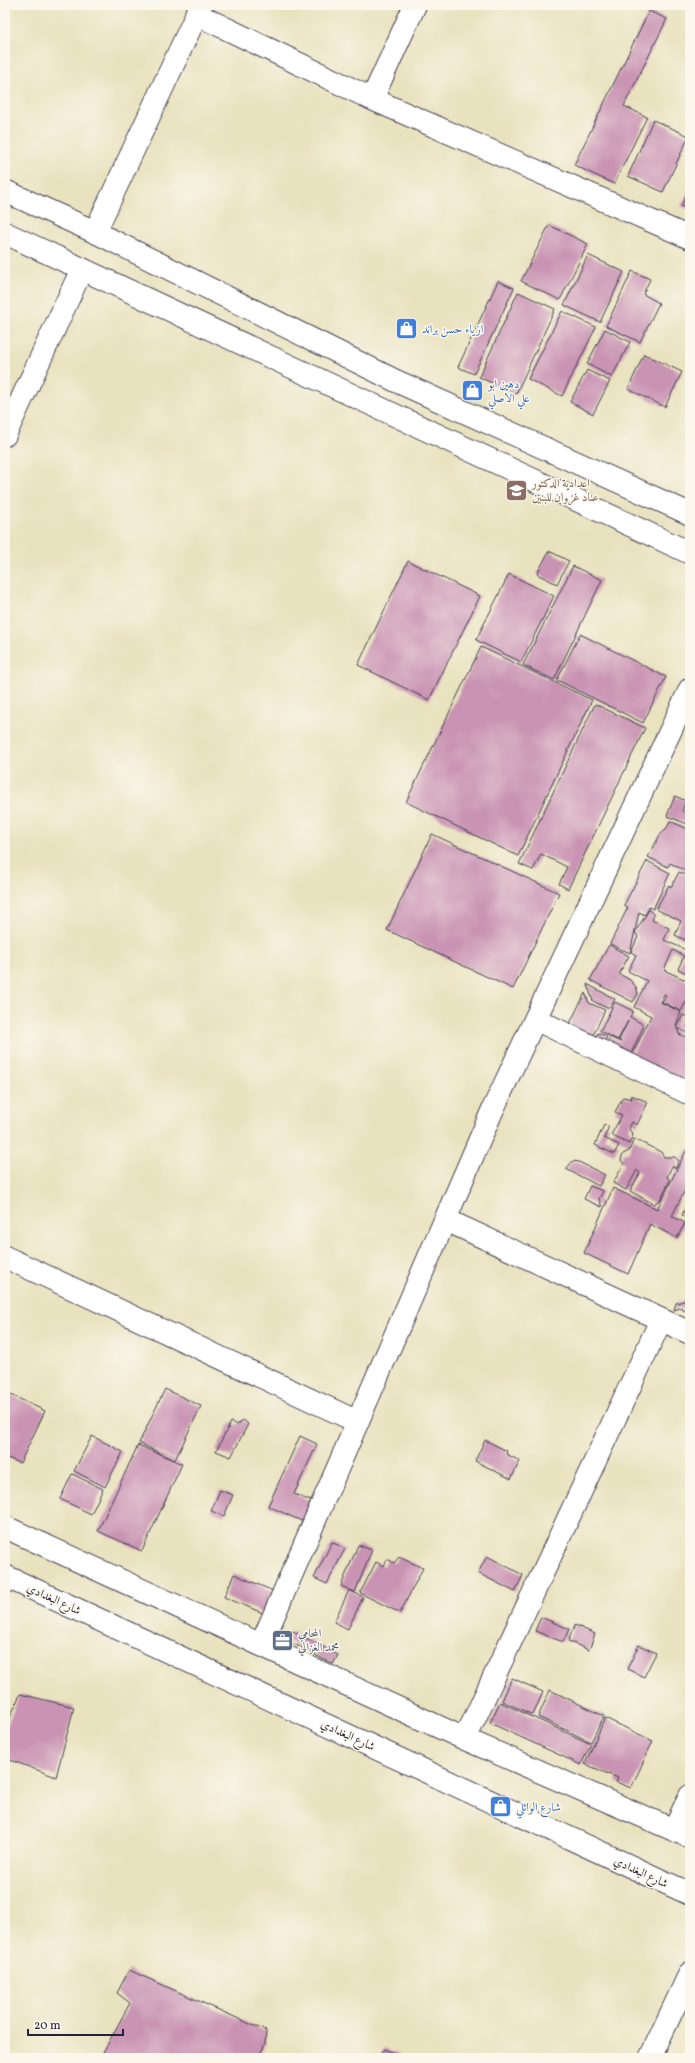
<svg xmlns="http://www.w3.org/2000/svg" width="695" height="2063" font-family="Vollkorn,Amiri,serif">
<rect width="100%" height="100%" fill="#fbf7ec"/>
<filter id="ink" filterUnits="userSpaceOnUse"><feTurbulence type="fractalNoise" baseFrequency=".025" numOctaves="2"/><feDisplacementMap in="SourceGraphic" scale="8" xChannelSelector="R" yChannelSelector="G"/><feConvolveMatrix kernelMatrix="1 2 1 2 8 2 1 2 1" color-interpolation-filters="sRGB"/></filter>
<filter id="wash" filterUnits="userSpaceOnUse"><feTurbulence type="fractalNoise" baseFrequency=".012" numOctaves="4" result="noise"/><feDisplacementMap in="SourceGraphic" scale="16" xChannelSelector="R" yChannelSelector="G"/><feGaussianBlur stdDeviation="0.9" result="paint"/><feColorMatrix in="noise" values="0 0 0 0 0 0 0 0 0 0 0 0 0 0 0 0 0 1.4 0 .05"/><feComposite in="paint" operator="in"/></filter>
<g filter="url(#wash)">
<rect width="100%" height="100%" fill="#e9e2bf"/>
<g id="blocks">
<path fill="#c993b3" d="M649,11L667,19L624,106L647,117L614,184L574,165Z
M653,120L689,136L663,192L628,176Z
M690,188V210L681,206Z
M549,225L588,244L560,300L521,281Z
M588,255L624,272L600,322L564,305Z
M632,271L650,279L643,294L659,303L640,342L606,326Z
M498,281L514,288L474,374L458,367Z
M518,292L555,309L516,394L479,377Z
M562,311L596,327L562,396L528,379Z
M605,329L630,342L612,377L587,364Z
M644,354L682,372L665,407L628,389Z
M587,370L610,381L593,414L570,402Z
M549,551L569,561L557,584L537,574Z
M408,561L480,596L429,700L358,665Z
M573,566L602,580L554,680L523,665Z
M509,574L554,596L521,662L476,640Z
M580,634L666,677L643,723L557,680Z
M481,647L592,700L518,856L406,802Z
M595,704L645,728L568,889L559,884L567,867L541,854L533,870L519,864Z
M690,771V794L686,792L687,776Z
M675,796L686,801L682,811L690,815V825L667,816Z
M690,798V812L685,809Z
M670,821L688,829L690,832V873L670,863L668,867L648,857L661,833L667,828Z
M432,834L559,893L513,989L387,930Z
M647,861L670,873L653,909L649,907L645,915L639,912L630,953L610,944L628,907L624,905Z
M679,872L690,877V930L685,940L675,935L681,921L656,909L669,885L671,887Z
M649,910L654,915L652,920L669,928L664,940L686,950L690,942V954L687,961L690,962V975L678,969L684,956L673,950L664,970L690,982V1005L686,1002L681,1011L662,1002L666,995L664,994L660,1002L681,1012L676,1025L679,1034L690,1039V1091L629,1061L651,1016L634,1007L647,981L628,971L636,955L631,952L638,937L635,932Z
M609,945L629,956L619,974L630,980L636,987L638,994L633,1002L590,980Z
M587,984L615,999L611,1006L607,1008L593,1001Z
M585,993L589,1003L605,1010L590,1042L571,1029V1021Z
M615,1002L633,1011L630,1017L644,1025L627,1062L603,1051L610,1037L621,1042L619,1040L628,1021L618,1040L600,1031Z
M683,1015L690,1018V1034L679,1029L677,1026Z
M598,1033L607,1036L602,1049L593,1046Z
M631,1095L648,1102L637,1125L632,1122L629,1129L633,1135L629,1144L611,1135L622,1115L615,1112L623,1097L632,1099Z
M604,1125L609,1126L604,1138L619,1145L614,1154L595,1145Z
M634,1139L661,1152L664,1157H675L679,1161L676,1168L672,1166L667,1177L670,1180L660,1200L654,1204L630,1191L640,1173L637,1170L626,1190L613,1183L624,1164L621,1160L623,1154L629,1151Z
M687,1149L690,1150V1191L686,1188L672,1216L685,1223L677,1238L650,1224L628,1274L584,1253L613,1188L657,1209Z
M573,1161L579,1162L605,1175L599,1186L566,1169Z
M590,1186L603,1191L599,1199L602,1207L584,1199Z
M690,1199V1219L682,1215Z
M690,1287V1318L688,1317L689,1313L680,1308L674,1310L676,1303L684,1301Z
M165,1389L201,1406L175,1460L139,1443Z
M5,1392L45,1411L20,1463L5,1457Z
M243,1420L248,1424L231,1457L216,1451L231,1422L237,1425Z
M92,1436L123,1452L105,1487L74,1471Z
M300,1436L317,1444L294,1494L313,1502L304,1522L268,1506Z
M485,1440L507,1451L506,1454L520,1461L511,1479L475,1461Z
M138,1445L182,1464L142,1551L98,1531Z
M72,1474L103,1489L91,1514L60,1499Z
M220,1490L233,1495L224,1516L211,1511Z
M332,1542L345,1549L327,1584L314,1578Z
M358,1545L372,1550L355,1592L341,1586Z
M487,1556L523,1575L515,1592L478,1573Z
M399,1557L423,1568L400,1613L360,1593L376,1562L384,1566L387,1559L394,1563Z
M234,1574L280,1594L270,1616L224,1597Z
M349,1590L363,1597L348,1629L334,1622Z
M541,1617L569,1629L563,1642L535,1631Z
M575,1625L595,1634L589,1650L568,1641Z
M293,1631L338,1655L333,1664L288,1641Z
M639,1645L656,1653L644,1677L627,1669Z
M512,1678L543,1692L533,1715L502,1701Z
M550,1690L604,1716L591,1742L538,1717Z
M20,1694L74,1707L56,1777L5,1758V1730Z
M500,1702L591,1744L581,1765L490,1723Z
M605,1718L653,1741L631,1788L616,1782L618,1778L585,1764Z
M129,1970L266,2031L265,2044L258,2058H100L130,2003L117,1993Z
M384,2049L400,2055L399,2058H379Z"/>
</g>
</g>
<g filter="url(#ink)">
<use href="#blocks" fill-opacity="0" stroke="#403f4f" stroke-width="1"/>
<g fill="none" stroke-linecap="round" stroke-linejoin="round">
<defs>
<path id="minor" d="M196,14L372,99L690,238
M372,99L415,5
M95,232L201,5
M5,435L82,269
M535,1019L690,1094
M446,1220L690,1333
M5,1257L358,1422
M261,1645L493,1109L690,689
M465,1739L661,1320
M674,1829L690,1796
M650,2058L690,1973"/>
<path id="tertiary" d="M5,191L95,232L396,381L690,514
M5,233L690,553
M5,1527L465,1739L690,1837
M5,1576L690,1894"/>
</defs>
<use href="#minor" stroke="#403f4f" stroke-width="24"/>
<use href="#tertiary" stroke="#403f4f" stroke-width="24"/>
<use href="#minor" stroke="#fff" stroke-width="22"/>
<use href="#tertiary" stroke="#fff" stroke-width="22"/>
</g>
</g>
<defs>
<symbol id="shop-square" viewBox="-11 -11 22 22"><rect x="-9" y="-9" width="18" height="18" rx="4" fill="#3f7fe0" stroke="#fbf7ec"/><path d="M-5-2.5h2.3a2.7 3.5 0 0 1 5.4 0H5L5.5 6h-11ZM-1.5-2.5h3a1.5 2.3 0 0 0-3 0Z" fill="#fff"/></symbol>
<symbol id="school-square" viewBox="-11 -11 22 22"><rect x="-9" y="-9" width="18" height="18" rx="4" fill="#8d6e63" stroke="#fbf7ec"/><path d="M0-5L7-2L0 1L-7-2ZM-4 1L0 2.5L4 1V4Q0 6-4 4Z" fill="#fff"/></symbol>
<symbol id="office-square" viewBox="-11 -11 22 22"><rect x="-9" y="-9" width="18" height="18" rx="4" fill="#5c6f8a" stroke="#fbf7ec"/><path d="M-6-3h4V-5.5h4V-3h4V5H-6ZM-1-4.5V-3h2v-1.5ZM-6 0V1H6V0Z" fill="#fff"/></symbol>
</defs>
<g fill-rule="evenodd">
<use href="#shop-square" x="394" y="316" width="25" height="25"/>
<use href="#shop-square" x="460" y="378" width="25" height="25"/>
<use href="#school-square" x="504" y="478" width="25" height="25"/>
<use href="#office-square" x="270" y="1628" width="25" height="25"/>
<use href="#shop-square" x="488" y="1794" width="25" height="25"/>
</g>
<g text-anchor="middle" stroke-width="3" stroke-linejoin="round" paint-order="stroke">
<g font-size="12" fill="#366cbe" stroke="#fbf7ec" text-anchor="start">
<text x="422" y="333">ازياء حسن براند</text>
<text x="488" y="388">دهين ابو<tspan x="488" dy="14">علي الاصلي</tspan></text>
<text x="516" y="1811">شارع الوائلي</text>
</g>
<g font-size="12" fill="#785e54" stroke="#fbf7ec" text-anchor="start">
<text x="532" y="487">اعدادية الدكتور<tspan x="532" dy="14">عناد غزوان للبنين</tspan></text>
</g>
<g font-size="12" fill="#22223b" stroke="#fbf7ec">
<text transform="translate(54 1599) rotate(25)" y="4">شارع البغدادي</text>
<text transform="translate(348 1735) rotate(25)" y="4">شارع البغدادي</text>
<text transform="translate(641 1872) rotate(25)" y="4">شارع البغدادي</text>
</g>
<g font-size="12" fill="#4e5e75" stroke="#fbf7ec" text-anchor="start">
<text x="298" y="1637">المحامي<tspan x="298" dy="14">محمد الغزالي</tspan></text>
</g>
</g>
<rect width="695" height="2063" fill="none" stroke="#fbf7ec" stroke-width="20"/>
<path d="M28 2029v6h95v-6" fill="none" stroke="#22223b" stroke-width="2"/>
<text x="34" y="2029" font-size="12" fill="#22223b" stroke="#fbf7ec" stroke-width="3" paint-order="stroke">20 m</text>
</svg>
